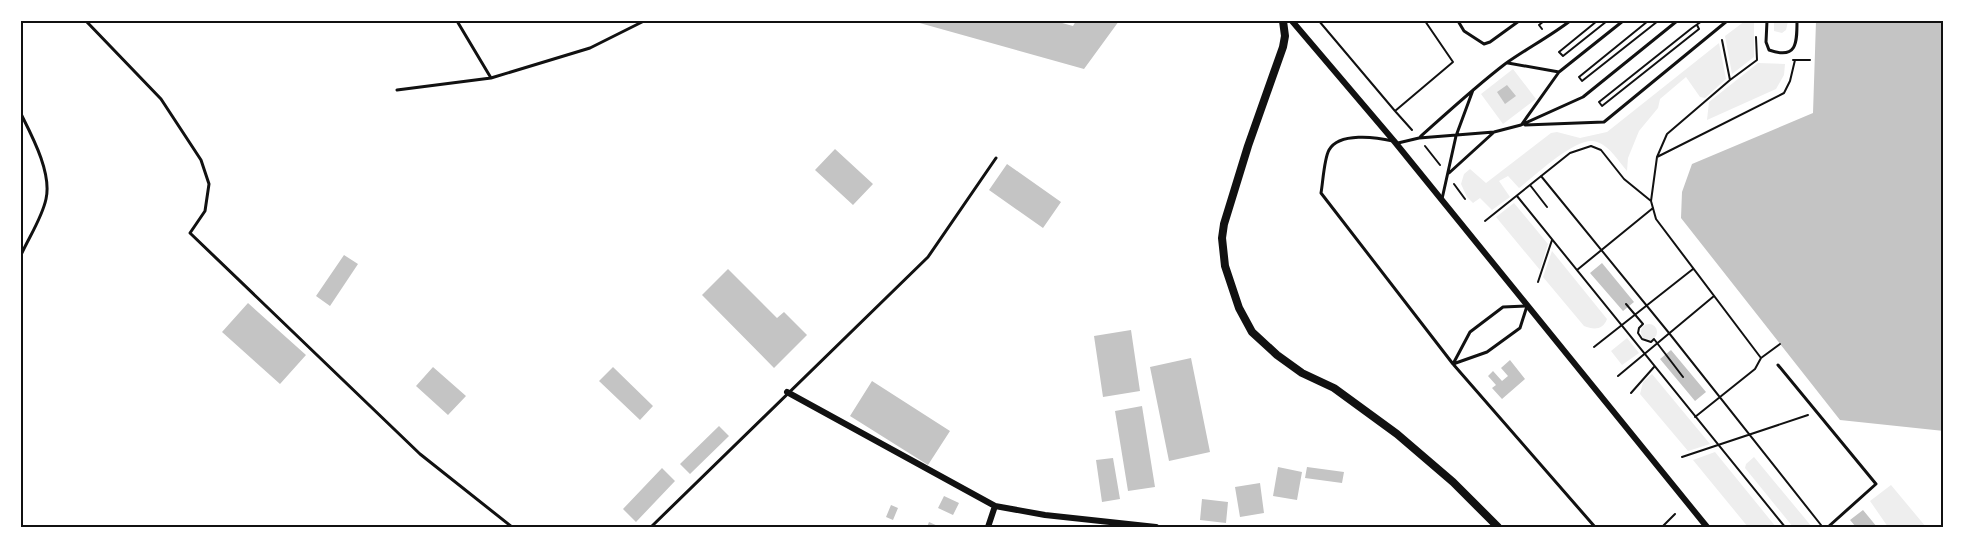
<svg xmlns="http://www.w3.org/2000/svg" width="1965" height="548" font-family="Overpass,sans-serif">
<rect width="100%" height="100%" fill="#fff"/>
<path fill="#eee" d="M1745,21H1754V57L1732,74L1725,36Z
M1774,21H1788L1786,30L1782,33L1774,31Z
M1719,43L1726,79L1705,98L1700,97L1686,77L1660,99L1658,108L1639,131L1628,158L1627,171C1619,162 1610,146 1597,142C1578,134 1535,176 1519,188L1508,176L1499,181L1510,197L1492,210L1480,198L1473,203L1467,197L1461,184L1464,174L1470,169L1486,183L1551,133L1557,132L1580,138L1607,132Z
M1758,63L1785,64L1784,75L1776,89L1707,120L1709,102Z
M1513,69L1536,99L1503,124L1481,94Z
M1514,203L1548,244L1540,270L1496,217Z
M1552,251L1607,319C1603,330 1594,330 1584,326L1543,277Z
M1641 332a8 8 0 1 1 16 0a8 8 0 1 1-16 0Z
M1627,338L1639,353L1622,365L1611,351Z
M1652,374L1710,444L1688,451L1640,394L1643,382Z
M1715,452L1776,527H1748L1693,460Z
M1754,457L1812,527H1793L1745,468L1746,464Z
M1891,485L1926,527H1888L1870,501Z"/>
<path fill="#c4c4c4" d="M1055,21L1073,26L1076,21H1119L1084,69L916,22Z
M1816,21H1944V431L1840,420L1681,218L1682,192L1692,164L1813,113Z
M1507,85L1516,96L1505,104L1497,92Z
M835,149L873,184L853,205L815,170Z
M1007,164L1061,202L1043,228L989,190Z
M344,255L358,264L330,306L316,296Z
M1602,263L1634,302L1623,311L1590,273Z
M728,269L777,318L784,312L807,335L774,368L702,295Z
M248,303L306,355L280,384L222,332Z
M1131,330L1140,391L1103,397L1094,336Z
M1671,350L1706,392L1695,401L1660,359Z
M1191,358L1210,452L1169,461L1150,367Z
M1510,360L1525,379L1502,399L1492,388L1496,385L1488,376L1493,371L1502,381L1508,376L1501,368Z
M433,367L466,396L448,415L416,386Z
M613,367L653,406L640,420L599,381Z
M872,381L950,431L928,465L850,416Z
M1142,406L1155,487L1128,491L1115,411Z
M719,426L729,436L690,474L680,464Z
M1113,458L1120,499L1102,502L1096,460Z
M1278,467L1302,472L1297,500L1273,496Z
M1307,467L1344,472L1342,483L1305,478Z
M662,468L675,481L636,522L623,509Z
M1260,483L1264,513L1240,517L1235,487Z
M944,496L959,503L953,515L938,508Z
M1202,499L1228,502L1226,523L1200,520Z
M891,505L898,508L893,520L886,517Z
M1863,510L1877,527H1856L1850,520Z
M929,522L940,527H927Z"/>
<g fill="none" stroke-linecap="round" stroke-linejoin="round">
<path stroke="#111" stroke-width="2" d="M1319,21L1395,111
M1597,21L1559,52L1563,56L1607,21
M1648,21L1579,77L1582,81L1658,21
M1697,25L1699,29L1602,106L1599,102L1692,28L1702,21
M1542,29L1539,25L1544,21
M1722,40L1730,80L1667,134L1657,157L1651,201L1656,219L1761,358L1780,344
M1793,60H1810
M1730,80L1757,60L1756,37
M1412,130L1395,111L1453,62L1425,21
M1425,146L1440,165
M1657,157L1784,93L1790,81L1795,60
M1541,176L1669,333L1821,525
M1454,184L1465,199
M1530,185L1547,207
M1517,196L1785,527
M1485,221L1570,153L1591,146L1601,150L1624,179L1651,201
M1577,270L1653,208
M1538,282L1552,240
M1626,304L1643,324L1639,328L1638,333L1642,339L1651,342L1654,339L1683,377
M1594,347L1693,269
M1618,376L1714,296
M1631,393L1654,367
M1695,417L1755,369L1761,358
M1682,457L1808,415
M1662,527L1675,514"/>
<path stroke="#111" stroke-width="3" d="M86,21L161,99L201,160L209,184L205,211L190,233L420,454L512,527
M457,21L491,78
M1458,21L1464,31L1484,44L1490,42L1519,21
M1767,21L1766,42L1769,50C1797,60 1797,43 1797,21
M1508,63L1559,72
M397,90L491,78L590,48L644,21
M21,114C32,136 52,173 46,199C42,218 29,237 21,255
M1522,124L1559,72L1623,21
M1525,125L1604,122L1727,21
M1420,137C1448,112 1475,87 1505,64C1526,49 1549,37 1570,21
M1393,141C1376,137 1339,132 1329,150C1324,159 1323,182 1321,193L1453,364L1595,527
M1398,143L1419,138L1494,132L1521,125L1583,97L1677,21
M1449,173L1493,133
M1442,199L1456,136L1473,90
M1527,306L1520,328L1487,352L1453,364L1470,332L1503,307Z
M1778,365L1876,484L1828,527
M651,527L928,257L996,158"/>
<path stroke="#111" stroke-width="6" d="M1292,21L1394,141L1707,527
M787,392L995,506L1045,515L1156,527
M988,527L995,506"/>
<path stroke="#111" stroke-width="8" d="M1283,21L1285,36L1283,47L1248,146L1224,224L1222,238L1225,266L1239,308L1252,332L1277,355L1302,373L1334,388L1397,434L1453,482L1498,527"/>
</g>
<rect width="1965" height="548" fill="none" stroke="#ffffff" stroke-width="45"/>
<rect x="22" y="22" width="1920" height="504" fill="none" stroke="#111" stroke-width="2"/>
</svg>
